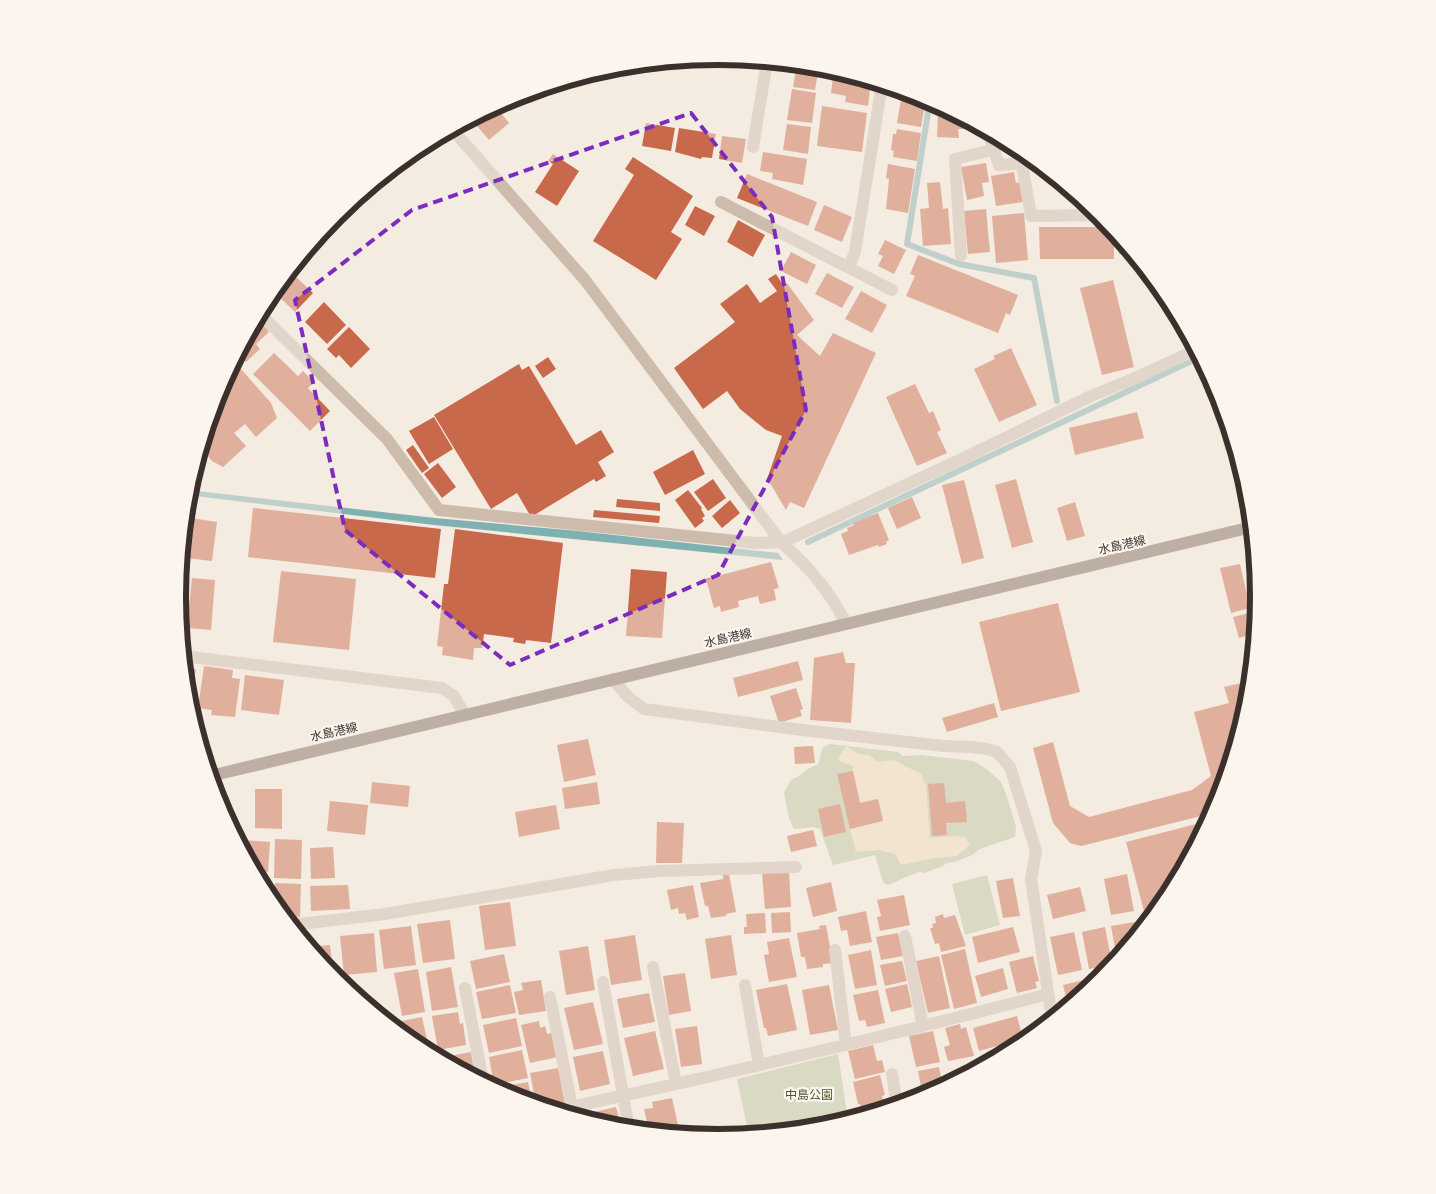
<svg xmlns="http://www.w3.org/2000/svg" width="1436" height="1194" font-family="Mulish,'Noto Sans JP',sans-serif">
<rect width="100%" height="100%" fill="#f4ebe1"/>
<path fill="#b8c4a0" d="M830,744L898,752L903,756L921,755L973,761L987,769L1001,782L1006,794L1016,826L1015,837L980,849L972,855L955,862L946,863L943,866L924,873L919,872L901,879L896,882L888,885L884,883L882,879L875,855L833,865L820,829L812,827L794,829L789,818L784,792L791,780L799,776L806,770L818,764C821,758 820,753 823,747Z
M987,875L1000,925L965,935L952,884Z
M838,1054L848,1120L823,1127L749,1135L737,1079Z"/>
<path fill="#efdcb8" d="M846,746L858,754L868,755L878,762L894,760L921,774L926,786L930,838L953,836L965,837L970,845L957,856L935,858L901,865L895,854L879,850L856,852L850,829L883,820L878,799L860,803L853,771V766L837,760Z"/>
<path fill="#7fb0b2" d="M188,490L435,518L578,531L778,553L783,560L434,525L187,495Z"/>
<g fill="none" stroke-linecap="round" stroke-linejoin="round">
<path stroke="#7fb0b2" stroke-width="6" d="M930,100L907,244L959,264L1034,278L1057,401
M808,542L1200,357"/>
</g>
<path fill="#c8694b" d="M797,64L819,66L815,90L793,87Z
M834,70L871,81L868,106L845,102L846,96L831,93Z
M792,89L816,93L812,123L787,120Z
M902,93L926,98L921,127L897,123Z
M495,106L509,123L489,140L471,119Z
M822,106L867,113L862,152L817,146Z
M938,114H956L967,120V129H958L959,138L937,137Z
M646,123L675,128L671,151L642,146Z
M787,124L811,127L808,154L783,150Z
M679,128L716,134L712,158L702,157L701,159L675,152Z
M897,129L921,133L917,161L893,157L894,151L891,150L893,134H896Z
M722,136L746,139L742,163L719,159Z
M763,152L807,159L803,185L772,179L773,173L760,171Z
M553,154L579,171L557,206L535,192L553,164L548,161Z
M633,157L693,196L671,232L682,239L656,280L593,241L634,175L625,169Z
M986,163L989,182L982,183L984,196L967,200L961,167Z
M888,164L915,169L908,213L886,209L889,179L886,178Z
M1014,172L1016,183L1020,182L1023,202L996,206L991,176Z
M747,174L817,202L808,226L737,198Z
M1052,177H1054L1061,183L1053,184Z
M940,182L943,209L948,208L951,244L923,246L920,209L929,208L927,183Z
M1072,191L1081,199L1073,200Z
M824,205L852,217L842,242L814,230Z
M695,206L715,216L704,236L685,225Z
M986,209L990,252L968,254L964,211Z
M1024,213L1028,260L996,263L992,216Z
M738,220L765,235L753,257L727,242Z
M1039,227H1111L1114,231V259H1040Z
M1119,237L1133,254H1119Z
M885,240L906,250L894,274L878,266L883,256L878,254Z
M791,252L816,265L807,284L781,271Z
M918,255L1018,295L1010,315L1006,313L998,333L906,296L915,276L910,274Z
M827,273L854,287L842,308L815,294Z
M776,274L783,285L787,283L814,320L797,335L820,356L833,333L876,353L804,508L790,502L786,510L770,483L766,482L782,436L766,430L740,409L727,391L703,409L674,368L735,322L720,304L747,284L760,303L777,291L768,279Z
M294,275L313,293L295,312L273,291L284,278L288,281Z
M1113,280L1134,367L1102,375L1080,288Z
M861,291L887,305L872,333L845,319Z
M324,302L346,325L327,344L305,322Z
M257,318L269,332L256,344L260,349L246,362L238,354Z
M349,327L370,349L351,368L339,355L336,358L327,349Z
M1011,348L1037,405L999,422L974,369L995,359L993,356Z
M274,353L298,376L303,371L314,382L308,388L330,411L310,431L253,374Z
M548,357L556,369L543,378L535,366Z
M234,361L271,403L277,418L256,437L245,424L234,433L246,446L223,467L212,461L201,448L212,411L224,400L217,393Z
M519,364L522,370L529,366L576,445L601,430L614,452L598,462L606,476L596,482L594,479L531,517L517,493L491,509L434,415Z
M915,384L929,413L933,411L941,430L937,432L947,453L917,466L886,397Z
M1137,412L1144,438L1075,455L1069,428Z
M434,417L453,449L429,464L409,431Z
M413,445L429,468L422,473L406,450Z
M693,450L705,474L665,495L653,472Z
M438,463L456,487L442,498L424,474Z
M713,479L726,498L708,511L694,492Z
M1016,479L1033,542L1012,548L995,485Z
M964,480L984,558L962,564L942,485Z
M688,490L702,508L701,509L705,516L702,518L704,521L695,528L675,500Z
M912,497L921,518L897,529L888,508Z
M617,499L660,503V511L616,507Z
M730,500L740,513L722,528L712,516Z
M1075,502L1085,536L1067,541L1057,508Z
M253,508L441,529L435,578L248,557Z
M594,510L660,516L659,523L593,517Z
M878,513L889,540L886,542L887,544L879,547L878,545L849,555L841,534L848,531L847,528L854,525L853,523Z
M191,518L217,522L212,561L186,558Z
M455,529L563,543L551,643L526,640L525,644L513,642L514,638L484,634L482,648H474L473,660L442,655L443,647L437,646L444,584H448Z
M771,562L779,588L774,589L776,600L760,604L758,596L738,601L739,607L721,612L720,606L714,608L706,579Z
M1240,564L1250,608L1231,613L1220,568Z
M631,569L667,572L662,638L626,636Z
M281,571L356,579L349,650L273,642Z
M192,578L215,580L211,630L187,628Z
M1058,603L1080,692L1001,711L979,622Z
M1257,611L1255,633L1239,638L1233,617Z
M843,652L846,663H855L851,723L810,720L814,658Z
M798,661L803,680L738,697L733,678Z
M204,666L233,670L232,678L240,679L235,717L211,715L212,710L198,708Z
M184,668L196,669L190,710L188,702Z
M245,675L284,680L279,715L241,710Z
M1250,681V687L1241,689L1247,709L1217,804L1213,813L1081,846L1070,843L1053,823L1033,748L1053,742L1070,806L1089,817L1192,790L1211,776L1194,712L1229,703L1224,687Z
M796,688L803,709L800,710L802,716L779,723L770,696Z
M994,703L998,717L947,732L942,718Z
M588,739L596,775L564,782L557,745Z
M813,746L815,763L795,764L794,747Z
M853,771L860,803L878,799L883,821L850,829L837,774Z
M372,782L410,786L408,807L370,803Z
M597,782L600,804L565,809L562,788Z
M944,783L946,803L965,801L967,822L946,823L947,835L932,836L928,784Z
M255,789H282V829L255,828Z
M330,801L368,805L365,835L327,831Z
M840,804L846,832L824,837L818,809Z
M556,805L560,829L519,837L515,812Z
M657,822L684,823L682,863H656Z
M1196,824L1200,838L1167,898L1147,923L1126,842Z
M813,830L817,846L791,852L787,836Z
M275,839L302,840L301,879L274,878Z
M244,840L270,842L268,872L254,871L244,851Z
M333,847L335,878L311,879L310,848Z
M789,871L791,907L765,909L762,873Z
M729,874L736,912L726,914V916L711,918L708,906H705L700,883L723,879V875Z
M1127,874L1134,911L1111,915L1104,879Z
M258,878L269,879L267,895V894Z
M1013,878L1020,916L1003,918L996,881Z
M831,882L837,911L813,917L806,888Z
M275,883L301,884L300,917L284,916L274,904Z
M348,885L350,909L311,911L310,886Z
M693,885L699,917L687,920L685,913L679,914L678,908L671,910L667,890Z
M1080,887L1086,911L1053,919L1047,895Z
M904,895L910,925L880,931L877,917L881,916L877,900Z
M510,902L516,946L485,950L479,906Z
M866,911L872,942L850,946L847,930L841,931L838,917Z
M790,912L791,932L772,933L771,913Z
M765,913L766,933L744,934V927H747L746,914Z
M943,914L944,918L955,915L966,946L941,952L939,943L935,944L930,928H933L932,924L936,923L935,917Z
M450,920L455,959L423,963L417,924Z
M1135,922L1137,934L1117,959L1111,926Z
M826,925L833,963L823,964V967L807,969L805,957H801L797,933L820,929L819,926Z
M411,926L416,965L384,969L379,930Z
M1013,927L1020,952L978,963L972,937Z
M1105,927L1112,964L1089,969L1082,932Z
M1074,932L1082,970L1058,975L1050,937Z
M374,933L377,972L344,975L340,936Z
M898,933L903,956L881,960L876,937Z
M635,935L642,980L611,985L604,940Z
M731,935L737,975L711,979L705,939Z
M789,938L797,977L769,982L764,955L769,954L767,942Z
M330,945L334,978L309,947Z
M588,946L595,990L566,995L559,951Z
M965,949L977,1003L954,1009L941,955Z
M871,950L877,985L855,989L848,955Z
M504,954L510,982L476,989L470,961Z
M939,956L950,1008L928,1013L916,961Z
M1033,956L1039,981L1035,982L1037,988L1017,993L1009,962Z
M902,961L907,981L885,986L880,965Z
M451,967L458,1007L432,1011L426,972Z
M1003,968L1008,989L981,997L975,976Z
M418,969L425,1012L402,1016L394,973Z
M685,973L691,1011L669,1015L663,976Z
M1096,977L1097,982L1068,1006L1063,985Z
M541,980L546,1011L519,1015L514,992L523,990L521,983Z
M787,984L797,1030L768,1036L766,1028H764L756,990Z
M907,984L912,1007L891,1012L885,989Z
M510,985L516,1013L482,1019L476,992Z
M829,985L838,1030L810,1035L802,990Z
M878,990L885,1023L867,1027L865,1020L859,1021L853,995Z
M649,993L655,1022L623,1028L617,999Z
M593,1002L603,1044L574,1050L564,1008Z
M458,1012L460,1024L463,1023L466,1045L438,1050L432,1016Z
M1017,1016L1023,1039L979,1051L973,1028Z
M422,1017L430,1053L417,1046L397,1030L396,1022Z
M516,1018L522,1046L489,1053L483,1025Z
M539,1021L540,1028L545,1026L547,1034L552,1033L558,1057L530,1063L521,1025Z
M960,1024L961,1029L966,1027L974,1056L948,1061L944,1047L950,1045L945,1028Z
M697,1026L702,1064L681,1067L675,1029Z
M655,1031L664,1069L633,1076L624,1038Z
M933,1031L940,1062L916,1067L909,1036Z
M873,1045L877,1061L882,1060L885,1072L855,1079L848,1051Z
M522,1050L528,1078L494,1085L489,1057Z
M603,1051L610,1084L580,1091L573,1057Z
M471,1052L475,1077L439,1058Z
M991,1061L988,1063L965,1075L963,1067Z
M939,1067L943,1087L923,1097L918,1071Z
M558,1068L565,1104L547,1107L536,1104L530,1073Z
M880,1075L885,1095L882,1096L884,1103L861,1108L860,1104H858L853,1082Z
M528,1082L532,1103L511,1096L496,1088Z
M672,1098L680,1134L649,1131L644,1109L653,1108L652,1102Z
M616,1107L621,1125L612,1127L587,1120L586,1114Z"/>
<g fill="none" stroke-linecap="round" stroke-linejoin="round">
<path stroke="#cdbbac" stroke-width="12" d="M452,129L585,280L781,542C807,565 831,592 846,624
M987,130L999,165L1036,162
M753,147L767,61
M1022,164L1031,216L1100,215
M721,202L892,290
M961,255L955,159L992,150
M849,267L855,252L882,84
M259,313L387,439L439,510L755,543L781,542L794,537L966,457L1091,396L1135,378L1196,350
M183,656L442,688L454,696L465,715
M613,679L627,696L644,709L794,729L943,746L971,747L987,749L997,752L1010,767L1036,851L1031,879L1052,1019
M291,925L385,914L614,875L659,871L796,867
M905,936L923,1027
M835,950L846,1045
M653,967L676,1084
M603,982L629,1129
M745,985L759,1065
M465,988L483,1081
M550,997L572,1107
M892,1074L897,1105
M556,1110C721,1075 885,1037 1048,994"/>
<path stroke="#7d675c" stroke-width="12" d="M210,776L1252,527"/>
</g>
<path d="M0 0H1436V1194H0ZM691,113L772,217L806,410L718,575L510,665L345,530L295,300L412,210Z" fill="#f4ebe1" fill-opacity=".55" fill-rule="evenodd"/>
<path fill="none" stroke="#7b2cbf" stroke-width="4" stroke-dasharray="10 6" stroke-linejoin="round" d="M691,113L772,217L806,410L718,575L510,665L345,530L295,300L412,210Z"/>
<g text-anchor="middle" stroke-width="4.5" stroke-linejoin="round" paint-order="stroke">
<g font-size="12" fill="#3b302b" stroke="#fbf5ee">
<text transform="translate(1122 545) rotate(-13)" y="4">水島港線</text>
<text transform="translate(728 638) rotate(-13)" y="4">水島港線</text>
<text transform="translate(334 732) rotate(-13)" y="4">水島港線</text>
</g>
<g font-size="12" fill="#4a5a2e" stroke="#fbf5ee">
<text x="809" y="1099">中島公園</text>
</g>
</g>
<path d="M0 0H1436V1194H0ZM186 597a532 532 0 1 1 1064 0a532 532 0 1 1-1064 0Z" fill="#fbf5ee" fill-rule="evenodd"/>
<path fill="none" stroke="#3b302b" stroke-width="6" d="M186 597a532 532 0 1 1 1064 0a532 532 0 1 1-1064 0Z"/>
</svg>
